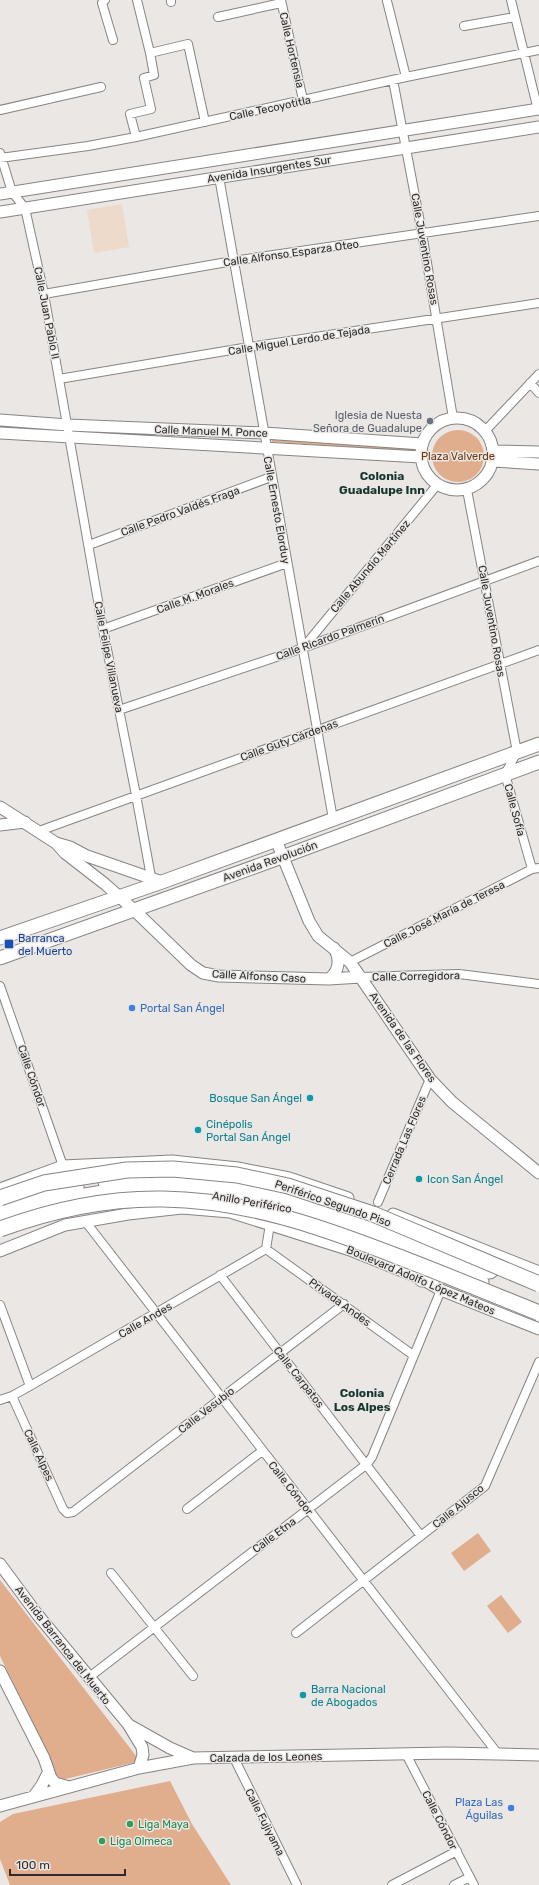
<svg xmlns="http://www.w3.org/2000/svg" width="539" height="1885" font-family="Rubik,sans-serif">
<rect width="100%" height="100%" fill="#eae7e5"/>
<path fill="#eddaca" d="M122,204L129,247L94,253L87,210Z"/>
<path fill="#e0ad8d" d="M432 456a26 26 0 1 1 52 0a26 26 0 1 1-52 0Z
M271,436L413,448V451L272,442Z
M478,1533L491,1551L464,1571L451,1553Z
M0,1580L140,1761L57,1781L50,1758L0,1656Z
M501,1595L522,1622L508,1633L487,1606Z
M170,1781L192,1824L231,1885H10L0,1859V1822L13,1814Z"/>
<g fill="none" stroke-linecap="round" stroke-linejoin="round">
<defs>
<path id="street" d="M105,0L102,3L113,40
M137,0L150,53L188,44L205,122
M171,0V2
M281,0L303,100
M511,0L538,110
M387,1L406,77
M218,17L281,3
M464,26L515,17
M393,80L422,233L453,418
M0,110L101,87
M136,137L130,114L151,109L144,78L154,75L150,53
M0,153L12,192L25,208L44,294L103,629L136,795L151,877
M0,158L88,146L136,137L406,77L539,50
M219,177L333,819
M44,294L233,261L539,216
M59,379L249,347L539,303
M530,383L539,393
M485,431L539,374
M467,490L517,752L505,774L532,869
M89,545L271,477
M103,629L287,563
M303,648L437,485
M119,710L303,648L539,561
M39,831L539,650
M350,962L532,869L539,868
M361,977L459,974L539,984
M0,986L63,1166
M378,1202L430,1079
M85,1221L498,1754
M266,1249L413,1355
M266,1249L270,1224
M220,1275L421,1536
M0,1305L30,1386
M12,1396L63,1509L67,1513L73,1512L344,1304
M0,1400L12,1396L30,1386L266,1249
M187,1509L262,1451
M111,1573L193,1676
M296,1633L485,1486L539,1362
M88,1678L367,1464L372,1457L441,1290
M406,1754L474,1885
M234,1758L297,1885
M392,1885L457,1851
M454,1885L470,1877"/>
<path id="secondary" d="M0,194L539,109
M0,212L539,127
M421 454a36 36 0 1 1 72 0a36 36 0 1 1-72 0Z
M0,420L68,425L264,433L422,444
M0,433L421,457
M494,451L539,452
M493,461L539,464
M0,807L56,843L65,853L105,884L133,909L191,965L203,973L219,976L329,979L361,977
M0,825L25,822
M276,840L309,921L318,936L350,962L430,1079L452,1102L539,1173
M56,843L70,847L87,856L162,882
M329,979C339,971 341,960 334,948
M0,1189L63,1166L172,1161L238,1168L289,1178L348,1198
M393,1214L539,1272
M0,1251L65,1225L128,1214L182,1208L230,1212L350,1250L422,1279L441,1290L539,1329
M0,1564L37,1614L128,1724L142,1747L143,1755L139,1768
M0,1671L44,1758L51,1778L55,1783L69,1787
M129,1725L170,1748L193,1758
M34,1796L42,1785L48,1773
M0,1806L139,1768L193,1758L447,1753L539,1755"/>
<path id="primary" d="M0,938L162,882L539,744
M0,958L282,857L539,762"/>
<path id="highway" d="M106,1182C239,1159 369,1224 490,1271
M0,1207L46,1193L76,1187
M0,1220L47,1204L68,1199L126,1189H169L233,1196L282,1205L366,1234L481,1282
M422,1279L448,1271"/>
</defs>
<use href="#street" stroke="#878583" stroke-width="10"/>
<use href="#secondary" stroke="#878583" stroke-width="13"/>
<use href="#primary" stroke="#878583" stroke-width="15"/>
<use href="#highway" stroke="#878583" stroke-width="17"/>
<use href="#street" stroke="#fff" stroke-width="8"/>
<use href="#secondary" stroke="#fff" stroke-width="11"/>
<use href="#primary" stroke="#fff" stroke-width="13"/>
<use href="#highway" stroke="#fff" stroke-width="15"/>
<defs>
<path id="highway-bridge" d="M0,1198L44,1183L127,1170L173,1169L237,1175L288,1186L373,1214L539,1284
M0,1229C52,1210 107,1198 163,1199C246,1200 322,1227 399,1257C446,1275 492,1294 539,1313"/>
</defs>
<use href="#highway-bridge" stroke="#878583" stroke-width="17" stroke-linecap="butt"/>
<use href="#highway-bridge" stroke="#fff" stroke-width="15"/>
</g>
<circle fill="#6b7280" stroke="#eae7e5" stroke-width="1.5" cx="430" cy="421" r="4"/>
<rect fill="#1a4fb4" stroke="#eae7e5" stroke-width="1.5" x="4" y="939" width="10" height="10" rx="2"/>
<g fill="#3f7fe0" stroke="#eae7e5" stroke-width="1.5">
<circle cx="132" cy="1008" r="4"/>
<circle cx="511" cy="1808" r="4"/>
</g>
<g fill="#0f9aa8" stroke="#eae7e5" stroke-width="1.5">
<circle cx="310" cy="1098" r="4"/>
<circle cx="198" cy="1130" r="4"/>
<circle cx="419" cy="1179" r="4"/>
<circle cx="303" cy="1695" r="4"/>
</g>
<g fill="#2e9e5b" stroke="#eae7e5" stroke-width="1.5">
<circle cx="130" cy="1824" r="4"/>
<circle cx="102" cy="1841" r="4"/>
</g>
<g text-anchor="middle" stroke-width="3" stroke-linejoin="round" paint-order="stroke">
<g font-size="11" fill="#2d2c2b" stroke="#eae7e5">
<text transform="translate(292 50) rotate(77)" y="4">Calle Hortensia</text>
<text transform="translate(270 108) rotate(-12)" y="4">Calle Tecoyotitla</text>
<text transform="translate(269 169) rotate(-9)" y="4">Avenida Insurgentes Sur</text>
<text transform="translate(425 249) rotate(80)" y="4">Calle Juventino Rosas</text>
<text transform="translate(291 253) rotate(-8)" y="4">Calle Alfonso Esparza Oteo</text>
<text transform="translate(47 313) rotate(79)" y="4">Calle Juan Pablo II</text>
<text transform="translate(299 340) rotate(-9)" y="4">Calle Miguel Lerdo de Tejada</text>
<text transform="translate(211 431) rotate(2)" y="4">Calle Manuel M. Ponce</text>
<text transform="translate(277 510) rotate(80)" y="4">Calle Ernesto Elorduy</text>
<text transform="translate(180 511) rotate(-20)" y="4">Calle Pedro Valdés Fraga</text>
<text transform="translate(370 566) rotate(-50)" y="4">Calle Abundio Martínez</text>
<text transform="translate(195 596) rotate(-20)" y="4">Calle M. Morales</text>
<text transform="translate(492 621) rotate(80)" y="4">Calle Juventino Rosas</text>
<text transform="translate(330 637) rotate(-20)" y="4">Calle Ricardo Palmerín</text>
<text transform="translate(109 657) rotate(79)" y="4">Calle Felipe Villanueva</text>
<text transform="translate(289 740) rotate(-20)" y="4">Calle Guty Cárdenas</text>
<text transform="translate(515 810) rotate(75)" y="4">Calle Sofía</text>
<text transform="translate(270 861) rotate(-20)" y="4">Avenida Revolución</text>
<text transform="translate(444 914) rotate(-27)" y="4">Calle José María de Teresa</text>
<text transform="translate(259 976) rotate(3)" y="4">Calle Alfonso Caso</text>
<text transform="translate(416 976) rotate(-1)" y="4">Calle Corregidora</text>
<text transform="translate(403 1037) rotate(55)" y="4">Avenida de las Flores</text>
<text transform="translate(32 1076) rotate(71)" y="4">Calle Cóndor</text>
<text transform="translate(404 1140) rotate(-67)" y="4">Cerrada Las Flores</text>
<text transform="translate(252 1202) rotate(10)" y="4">Anillo Periférico</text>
<text transform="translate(333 1203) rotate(19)" y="4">Periférico Segundo Piso</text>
<text transform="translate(421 1280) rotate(23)" y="4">Boulevard Adolfo López Mateos</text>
<text transform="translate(340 1302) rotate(36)" y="4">Privada Andes</text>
<text transform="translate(145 1320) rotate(-30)" y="4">Calle Andes</text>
<text transform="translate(299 1377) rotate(52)" y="4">Calle Carpatos</text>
<text transform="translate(206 1410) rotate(-38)" y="4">Calle Vesubio</text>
<text transform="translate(39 1455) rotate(65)" y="4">Calle Alpes</text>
<text transform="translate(291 1488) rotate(52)" y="4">Calle Cóndor</text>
<text transform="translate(458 1506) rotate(-39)" y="4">Calle Ajusco</text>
<text transform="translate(274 1535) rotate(-37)" y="4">Calle Etna</text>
<text transform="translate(63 1645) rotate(52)" y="4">Avenida Barranca del Muerto</text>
<text transform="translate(266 1757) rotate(-1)" y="4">Calzada de los Leones</text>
<text transform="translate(440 1820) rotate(63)" y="4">Calle Cóndor</text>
<text transform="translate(265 1822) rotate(63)" y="4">Calle Fujiyama</text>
</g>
<g font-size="11" fill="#5b616d" stroke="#eae7e5" text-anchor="end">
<text x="422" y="419">Iglesia de Nuesta<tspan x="422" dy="13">Señora de Guadalupe</tspan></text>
</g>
<g font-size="11" fill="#6e3a13" stroke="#eae7e5">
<text x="458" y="460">Plaza Valverde</text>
</g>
<g font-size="11" fill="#164399" stroke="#eae7e5" text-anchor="start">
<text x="18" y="942">Barranca<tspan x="18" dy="13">del Muerto</tspan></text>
</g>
<g font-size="11" fill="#366cbe" stroke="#eae7e5" text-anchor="start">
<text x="140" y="1012">Portal San Ángel</text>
<text x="503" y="1806" text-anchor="end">Plaza Las<tspan x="503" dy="13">Águilas</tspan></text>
</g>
<g font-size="11" fill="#0d838f" stroke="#eae7e5" text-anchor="start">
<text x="302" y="1102" text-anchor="end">Bosque San Ángel</text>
<text x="206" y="1128">Cinépolis<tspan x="206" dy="13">Portal San Ángel</tspan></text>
<text x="427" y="1183">Icon San Ángel</text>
<text x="311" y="1693">Barra Nacional<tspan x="311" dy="13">de Abogados</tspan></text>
</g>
<g font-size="11" fill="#27864d" stroke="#eae7e5" text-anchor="start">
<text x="138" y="1828">Liga Maya</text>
<text x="110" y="1845">Liga Olmeca</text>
</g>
<g font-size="12" font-weight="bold" fill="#17362f" stroke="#eae7e5">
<text x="382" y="480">Colonia<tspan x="382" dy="14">Guadalupe Inn</tspan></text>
<text x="362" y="1397">Colonia<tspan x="362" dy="14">Los Alpes</tspan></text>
</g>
</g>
<path d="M10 1869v6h115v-6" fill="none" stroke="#2d2c2b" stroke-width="2"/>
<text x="16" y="1869" font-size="12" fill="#2d2c2b" stroke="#eae7e5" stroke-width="3" paint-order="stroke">100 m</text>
</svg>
